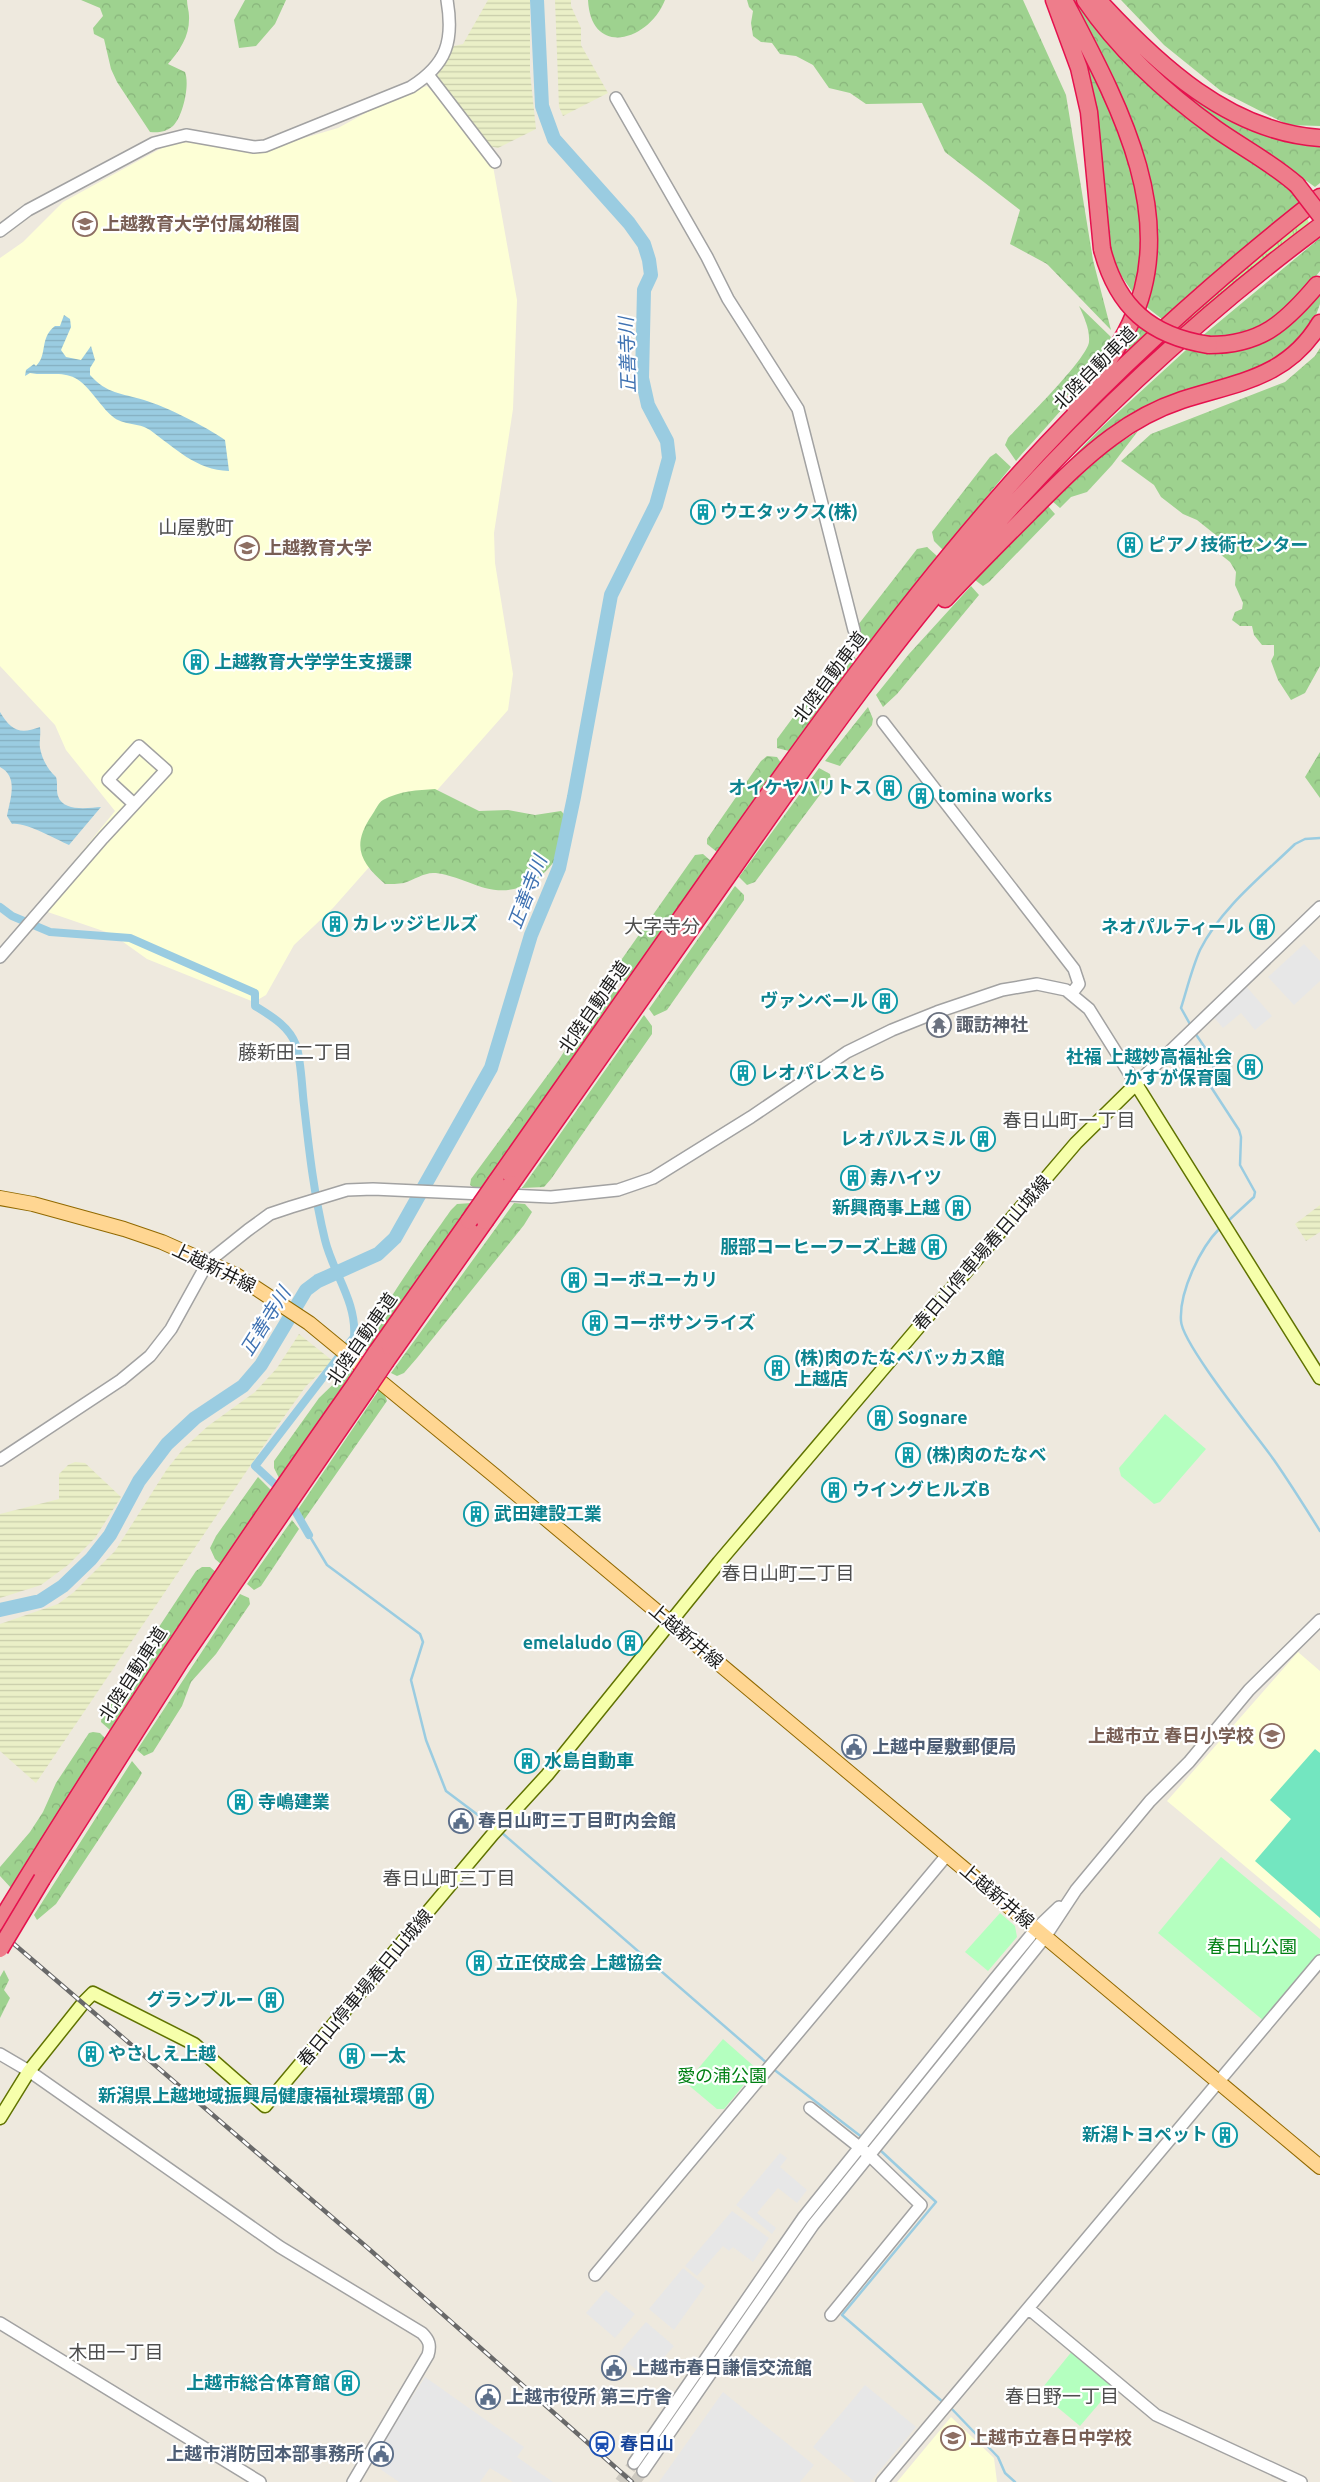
<svg xmlns="http://www.w3.org/2000/svg" width="1320" height="2482" font-family="Ubuntu,'Noto Sans JP',sans-serif">
<defs>
<pattern id="farmland-rules" width="6" height="5" patternUnits="userSpaceOnUse" patternTransform="scale(1.25)"><rect width="6" height="5" fill="#eaefc7"/><path d="M0 2.5h6" fill="none" stroke="#c8ccaa"/></pattern>
<pattern id="grass-tufts" width="24" height="20" patternUnits="userSpaceOnUse" patternTransform="scale(1.25)"><rect width="24" height="20" fill="#c1ee9e"/><path d="M3 7l-1-3M5 7V3M7 7l1-3M15 17l-1-3M17 17v-4M19 17l1-3" fill="none" stroke="#a5cc88"/></pattern>
<pattern id="forest-crowns" width="20" height="18" patternUnits="userSpaceOnUse" patternTransform="scale(1.25)"><rect width="20" height="18" fill="#9ed28f"/><path d="M2 6a3 3 0 1 1 6 0M12 15a3 3 0 1 1 6 0" fill="none" stroke="#88b47b"/></pattern>
<pattern id="water-rules" width="6" height="5" patternUnits="userSpaceOnUse" patternTransform="scale(1.25)"><rect width="6" height="5" fill="#9acce1"/><path d="M0 2.5h6" fill="none" stroke="#84afc0"/></pattern>
</defs>
<rect width="100%" height="100%" fill="#eee9de"/>
<path fill="#fdffd6" d="M427,86L443,103L493,166L517,300L513,409L494,533L495,563L513,674L508,710L333,908L294,945L266,995L254,1002L147,959L112,934L36,908L115,811L66,750L55,725L0,666V258L23,242L63,202L169,144L207,141L260,151L338,128L393,98Z
M1298,1652L1320,1671V1929L1167,1801Z
M951,2417L994,2458L997,2482H897Z"/>
<path fill="url(#farmland-rules)" d="M488,0H530V72L536,129L498,148L489,146L449,96L437,76L454,46L463,44Z
M555,0H571V6L581,28V45L608,93L563,116L559,107Z
M1320,1205V1232L1306,1241L1295,1224Z
M299,1334L333,1361L306,1386L271,1435L36,1783L0,1751V1624L58,1604L74,1592L115,1551L167,1469L183,1449L208,1426L255,1392L277,1368Z
M75,1462L85,1463L121,1497L95,1538L68,1565L41,1585L0,1598V1514L59,1499V1474L68,1465Z"/>
<path fill="url(#grass-tufts)" d="M1305,214L1309,223L1176,331L1171,329Z"/>
<path fill="url(#forest-crowns)" d="M81,0H187C187,6 189,11 189,16C190,36 180,50 168,64L185,72C190,85 183,116 173,126C166,132 158,133 150,132L117,82L111,69L104,39L94,34L93,28L103,16L100,8Z
M245,0H286L275,24L256,46L239,48L234,20Z
M588,0H665C649,41 591,58 588,0Z
M747,0H1023L1066,95L1093,260L1111,330L1047,264L1010,244L1020,210L945,152L922,103L866,104L850,93L829,88L813,65L796,56L780,54L772,43L761,42L753,36L751,23L753,11L749,7Z
M1071,0H1080L1095,21L1264,163L1303,202L1231,259L1162,319L1144,305L1155,219Z
M1121,0H1320V126L1288,125L1221,91L1164,45Z
M1074,30L1127,149L1145,229L1136,297L1118,271L1109,248Z
M1127,42L1193,93L1320,143V183L1315,187C1284,164 1251,145 1219,123C1185,100 1155,71 1127,42Z
M1320,238V271C1284,317 1262,337 1201,337Z
M1320,291V304L1315,318L1301,338L1286,353L1235,379L1207,383L1185,392L1042,489L1101,428L1186,350C1206,352 1225,353 1245,349C1274,343 1306,317 1320,291Z
M1079,306L1111,337C1097,376 1044,428 1016,461L1005,445L1008,438C1023,422 1087,359 1089,342C1090,329 1084,317 1079,306Z
M1137,320L1153,334L1108,368Z
M1320,348V666L1305,693L1291,700L1278,680L1271,661L1274,655V645H1262L1254,635L1252,626H1240L1232,620L1235,612L1242,609L1243,603L1235,585L1236,572L1230,562L1220,554L1217,536L1197,520L1183,514L1161,497L1154,485L1121,461L1151,434L1285,382L1315,356Z
M1138,431L1112,465L1087,492L1071,497L1060,508L1052,501L1109,450Z
M996,453L1011,467L943,550L934,541L932,532L990,457Z
M1048,506L1055,514L989,582L983,586L975,580Z
M927,547L937,556L866,646L858,625L917,549Z
M971,586L979,595L897,694L883,707L876,695L909,654Z
M848,650L856,659L789,751L777,748V739L837,658Z
M868,707L873,719L872,725L840,766L825,761Z
M1320,752V798L1305,777Z
M767,756L777,757L781,763L717,852L707,844V839L761,761Z
M819,768L830,774L831,780L755,882L747,885L739,877Z
M435,789L479,811L508,810L535,815L561,811L573,823C561,863 531,900 485,888C471,884 448,873 433,873C424,873 413,880 404,883C398,884 391,884 385,884C360,862 351,846 372,815C375,811 378,803 383,800C399,791 418,790 435,789Z
M703,854L711,861L626,983L617,973V966L695,855Z
M735,886L744,895V900L667,1010L654,1016L649,1009Z
M613,984L621,992L479,1191L470,1185L471,1179L558,1061L603,992Z
M644,1015L652,1026V1034L551,1179L544,1187L522,1188Z
M472,1203L369,1354L365,1350C367,1325 433,1236 451,1210L457,1204Z
M514,1203L525,1204L532,1212L524,1225L417,1358L404,1373L397,1376L391,1373Z
M348,1370L358,1371L280,1480L274,1468V1461L319,1398Z
M379,1390L384,1393L387,1401L304,1520L297,1511Z
M258,1477L273,1492L222,1565L215,1559L210,1548L216,1536Z
M292,1520L299,1529L261,1586L254,1590L247,1584Z
M202,1567H210L217,1573L110,1730L101,1722L102,1713L196,1571Z
M240,1594L249,1598L250,1604L216,1654L191,1682L182,1706L153,1752L144,1756L137,1750Z
M93,1732L100,1733L105,1738L12,1889L0,1876V1867L30,1832L43,1812L56,1783L89,1733Z
M132,1761L142,1773L138,1780L56,1904L37,1920L34,1915Z
M4,1970L9,1980L4,1990L10,1998L0,2018V1977Z"/>
<path fill="#b4ffbf" d="M1165,1414L1206,1449L1160,1502L1154,1504L1121,1476L1119,1468Z
M1221,1857L1320,1939V1953L1264,2021L1158,1933Z
M1000,1913L1015,1926L1017,1937L988,1971L965,1952Z
M723,2039L757,2069L724,2109H717L686,2083Z
M1073,2350L1115,2385L1080,2426L1039,2392Z"/>
<path fill="#73e6c0" d="M1315,1749L1320,1753V1918L1255,1861L1291,1819L1270,1800Z"/>
<path fill="#e7e7e7" d="M1304,944L1320,961V981L1294,1005L1268,977Z
M1245,985L1272,1016L1255,1030L1241,1013L1223,1028L1212,1015Z
M780,2153L787,2158L780,2167L807,2190L797,2203L778,2188L757,2213L776,2228L772,2234L736,2205Z
M732,2211L769,2238L753,2262L733,2247L729,2251L723,2246L697,2276L685,2266Z
M683,2268L705,2286L674,2330L649,2309Z
M606,2290L635,2314L615,2338L586,2313Z
M646,2322L674,2346L646,2378L618,2354Z
M425,2377L524,2447L517,2457L553,2482H513L490,2468L480,2482H399L380,2469L393,2449L383,2442Z
M865,2385L916,2427L870,2482H855L813,2447Z
M723,2392L814,2465L800,2482H659Z"/>
<path fill="url(#water-rules)" d="M64,315L70,319L71,327L61,350L66,357L81,360L91,346L95,360L90,368V375C107,394 121,393 144,400C167,407 205,426 225,440L229,471C196,470 175,448 150,430C138,422 123,426 112,416C100,406 89,385 75,378C62,371 45,376 30,373L25,376L26,370L34,364L36,366C48,355 39,338 55,326H60Z
M0,712C11,730 19,735 40,727C41,735 39,742 40,748C42,759 48,770 56,777C58,783 56,791 58,796C63,812 88,808 101,807L69,845C55,839 26,822 12,824L7,816C10,799 19,777 0,767Z"/>
<g fill="none" stroke-linecap="round" stroke-linejoin="round">
<path stroke="#9acce1" stroke-width="2.5" d="M1191,1026L1181,1008C1187,989 1192,968 1200,950C1221,908 1262,876 1295,844L1305,839L1320,838
M1195,1033L1214,1061L1211,1087L1239,1130L1241,1137L1240,1165L1255,1192L1254,1197L1228,1221
M1220,1228C1200,1248 1179,1292 1181,1321C1182,1344 1257,1436 1274,1460C1290,1483 1305,1507 1320,1531
M309,1535L327,1565L420,1634L423,1642L411,1680L426,1740L446,1791L494,1827
M501,1832L768,2064
M772,2068L863,2138
M880,2150L936,2202L842,2315L944,2403
M949,2406L998,2457L1005,2473L1015,2482"/>
<path stroke="#9acce1" stroke-width="8" d="M0,907L12,916L50,932L130,938L255,993V1006C271,1016 289,1026 296,1045C301,1058 302,1089 304,1105C309,1150 314,1195 325,1240C333,1273 357,1302 354,1337L255,1466L282,1491
M290,1502L309,1535"/>
<path stroke="#9acce1" stroke-width="14" d="M0,1610L40,1601L63,1586L91,1559L110,1535L139,1481L167,1444L195,1418L243,1386L261,1365L306,1290L318,1281L378,1254L395,1238L491,1068L531,935L559,868L574,797L611,595L656,505L669,458L667,441L648,405L642,378L644,290L651,275L649,260L644,244L629,223L554,139L542,106L537,0"/>
<path stroke="#cecac1" stroke-width="11" stroke-dasharray="11 5.5" stroke-linecap="butt" d="M620,2482L634,2463
M635,2482L643,2471"/>
<defs>
<path id="tertiary" d="M429,76L495,162
M616,98L707,257L728,299L798,409L854,630
M0,231L28,210L154,143L186,135L254,147L265,146L411,87C447,64 454,41 447,0
M883,722L1074,969L1079,984L1072,993
M0,957L103,838L166,770L139,746L108,780L134,804
M0,1460L121,1380L150,1356L171,1329L208,1262L248,1230L270,1214L291,1207L347,1190L373,1189L551,1197L618,1190L653,1178L751,1117L847,1052L892,1030L937,1012L1002,990L1037,984L1066,990L1089,1009L1136,1084L1320,907
M0,2054L29,2071L280,2247L422,2333C429,2340 431,2345 428,2355L353,2482
M810,2108L868,2154L921,2205L831,2315
M595,2275L947,1855
M1029,2309L1156,2415L1301,2482
M0,2323L260,2482
M634,2463L803,2218L994,1980L1036,1929L1059,1907
M643,2471L813,2225L1045,1937L1076,1890L1150,1801L1189,1762L1249,1690L1320,1620
M882,2482L1320,1961"/>
<path id="secondary" d="M0,2118L29,2071L84,2002L93,1993L194,2044L265,2106L493,1834L547,1775L719,1562L917,1329L1076,1143L1136,1084L1320,1378"/>
<path id="primary" d="M0,1198L33,1204L124,1229L162,1242L236,1275L309,1323L495,1476L1320,2167"/>
<path id="motorway" d="M1054,0L1079,68L1089,112L1102,249
M1064,0C1114,96 1183,216 1130,324C1116,354 1094,379 1073,404
M1085,0C1119,50 1167,94 1216,129C1243,148 1272,163 1297,185
M1098,0C1157,64 1229,132 1320,138
M1209,345C1261,345 1285,323 1317,285
M945,599C973,569 1002,540 1030,512C1056,486 1082,459 1112,437C1132,422 1158,408 1182,400C1238,382 1287,378 1320,323
M496,1182C568,1079 640,977 712,874C803,745 895,616 998,498C1095,387 1204,288 1320,197
M511,1184C592,1068 673,952 755,837C824,739 894,641 973,550C1077,430 1193,321 1320,226
M376,1353L469,1221
M386,1361L485,1221
M42,1879L181,1660L365,1392
M0,1922C112,1738 232,1559 356,1383"/>
</defs>
<use href="#tertiary" stroke="#a2a2a2" stroke-width="14"/>
<use href="#secondary" stroke="#607300" stroke-width="15"/>
<use href="#primary" stroke="#916900" stroke-width="16"/>
<use href="#motorway" stroke="#e5124e" stroke-width="19"/>
<use href="#tertiary" stroke="#fff" stroke-width="11"/>
<use href="#secondary" stroke="#f6ffab" stroke-width="12"/>
<use href="#primary" stroke="#ffd692" stroke-width="14"/>
<use href="#motorway" stroke="#ee7d8b" stroke-width="16"/>
<defs>
<path id="rail" d="M0,1932L369,2249L632,2482"/>
</defs>
<use href="#rail" stroke="#696969" stroke-width="4.5"/>
<use href="#rail" stroke="#fff" stroke-width="2.5" stroke-dasharray="8" stroke-linecap="butt"/>
<defs>
<path id="motorway-bridge" d="M1297,185L1320,215
M1102,249C1117,307 1150,336 1209,345
M469,1221L496,1182
M485,1221L511,1184
M356,1383L376,1353
M365,1392L386,1361
M0,1949L42,1879"/>
</defs>
<use href="#motorway-bridge" stroke="#e5124e" stroke-width="19" stroke-linecap="butt"/>
<use href="#motorway-bridge" stroke="#ee7d8b" stroke-width="16"/>
</g>
<defs>
<symbol id="school-ring" viewBox="-11 -11 22 22"><circle r="9.5" fill="#fff" stroke="#8d6e63" stroke-width="1.5"/><path d="M0-5L7-2L0 1L-7-2ZM-4 1L0 2.5L4 1V4Q0 6-4 4Z" fill="#8d6e63"/></symbol>
<symbol id="building-ring" viewBox="-11 -11 22 22"><circle r="9.5" fill="#fff" stroke="#0f9aa8" stroke-width="1.5"/><path d="M-4-6H4V6H1V3H-1V6H-4ZM-2.5-4.3h1.7v1.8h-1.7ZM.8-4.3h1.7v1.8H.8ZM-2.5-1h1.7V.8h-1.7ZM.8-1h1.7V.8H.8Z" fill="#0f9aa8"/></symbol>
<symbol id="university-ring" viewBox="-11 -11 22 22"><circle r="9.5" fill="#fff" stroke="#8d6e63" stroke-width="1.5"/><path d="M0-5L7-2L0 1L-7-2ZM-4 1L0 2.5L4 1V4Q0 6-4 4Z" fill="#8d6e63"/></symbol>
<symbol id="temple-ring" viewBox="-11 -11 22 22"><circle r="9.5" fill="#fff" stroke="#6b7280" stroke-width="1.5"/><path d="M0-6L5-2H3V0L6.5 2.5H4V6H1.5V3h-3V6H-4V2.5H-6.5L-3 0V-2H-5Z" fill="#6b7280"/></symbol>
<symbol id="civic-ring" viewBox="-11 -11 22 22"><circle r="9.5" fill="#fff" stroke="#5c6f8a" stroke-width="1.5"/><path d="M-.6-6.5H3V-4.5H.6V-3L4-1V1h2V6H-6V1h2V-1L-.6-3ZM-1.2 2.5V6h2.4V2.5Z" fill="#5c6f8a"/></symbol>
<symbol id="station-ring" viewBox="-11 -11 22 22"><circle r="9.5" fill="#fff" stroke="#1a4fb4" stroke-width="1.5"/><path d="M-3-6H3Q5-6 5-4V2Q5 4 3 4L4.5 6H3L1.5 4h-3L-3 6H-4.5L-3 4Q-5 4-5 2V-4Q-5-6-3-6ZM-3.5-4v3h7v-3ZM-3.5 1v1.5H-2V1ZM2 1v1.5H3.5V1Z" fill="#1a4fb4"/></symbol>
</defs>
<g fill-rule="evenodd">
<use href="#school-ring" x="71" y="210" width="28" height="28"/>
<use href="#building-ring" x="689" y="498" width="28" height="28"/>
<use href="#building-ring" x="1116" y="531" width="28" height="28"/>
<use href="#university-ring" x="233" y="534" width="28" height="28"/>
<use href="#building-ring" x="182" y="648" width="28" height="28"/>
<use href="#building-ring" x="875" y="774" width="28" height="28"/>
<use href="#building-ring" x="907" y="782" width="28" height="28"/>
<use href="#building-ring" x="321" y="910" width="28" height="28"/>
<use href="#building-ring" x="1248" y="913" width="28" height="28"/>
<use href="#building-ring" x="871" y="987" width="28" height="28"/>
<use href="#temple-ring" x="925" y="1011" width="28" height="28"/>
<use href="#building-ring" x="1236" y="1053" width="28" height="28"/>
<use href="#building-ring" x="729" y="1059" width="28" height="28"/>
<use href="#building-ring" x="969" y="1125" width="28" height="28"/>
<use href="#building-ring" x="839" y="1164" width="28" height="28"/>
<use href="#building-ring" x="944" y="1194" width="28" height="28"/>
<use href="#building-ring" x="920" y="1233" width="28" height="28"/>
<use href="#building-ring" x="560" y="1266" width="28" height="28"/>
<use href="#building-ring" x="581" y="1309" width="28" height="28"/>
<use href="#building-ring" x="763" y="1354" width="28" height="28"/>
<use href="#building-ring" x="866" y="1404" width="28" height="28"/>
<use href="#building-ring" x="894" y="1441" width="28" height="28"/>
<use href="#building-ring" x="820" y="1476" width="28" height="28"/>
<use href="#building-ring" x="462" y="1500" width="28" height="28"/>
<use href="#building-ring" x="616" y="1629" width="28" height="28"/>
<use href="#school-ring" x="1258" y="1722" width="28" height="28"/>
<use href="#civic-ring" x="840" y="1733" width="28" height="28"/>
<use href="#building-ring" x="513" y="1747" width="28" height="28"/>
<use href="#building-ring" x="226" y="1788" width="28" height="28"/>
<use href="#civic-ring" x="447" y="1807" width="28" height="28"/>
<use href="#building-ring" x="465" y="1949" width="28" height="28"/>
<use href="#building-ring" x="257" y="1986" width="28" height="28"/>
<use href="#building-ring" x="77" y="2040" width="28" height="28"/>
<use href="#building-ring" x="338" y="2042" width="28" height="28"/>
<use href="#building-ring" x="407" y="2082" width="28" height="28"/>
<use href="#building-ring" x="1211" y="2121" width="28" height="28"/>
<use href="#civic-ring" x="600" y="2354" width="28" height="28"/>
<use href="#building-ring" x="333" y="2369" width="28" height="28"/>
<use href="#civic-ring" x="474" y="2383" width="28" height="28"/>
<use href="#school-ring" x="939" y="2424" width="28" height="28"/>
<use href="#station-ring" x="588" y="2430" width="28" height="28"/>
<use href="#civic-ring" x="367" y="2440" width="28" height="28"/>
</g>
<g text-anchor="middle" stroke-width="4.5" stroke-linejoin="round" paint-order="stroke">
<g font-size="18" font-weight="bold" fill="#785e54" stroke="#fff" text-anchor="start">
<text x="102" y="230">上越教育大学付属幼稚園</text>
<text x="264" y="554">上越教育大学</text>
<text x="1254" y="1742" text-anchor="end">上越市立 春日小学校</text>
<text x="970" y="2444">上越市立春日中学校</text>
</g>
<g font-size="18" fill="#1b1b1b" stroke="#fff">
<text transform="translate(1095 368) rotate(-45)" y="6">北陸自動車道</text>
<text transform="translate(830 677) rotate(-53)" y="6">北陸自動車道</text>
<text transform="translate(594 1007) rotate(-55)" y="6">北陸自動車道</text>
<text transform="translate(982 1253) rotate(-49)" y="6">春日山停車場春日山城線</text>
<text transform="translate(214 1268) rotate(26)" y="6">上越新井線</text>
<text transform="translate(362 1339) rotate(-55)" y="6">北陸自動車道</text>
<text transform="translate(686 1636) rotate(40)" y="6">上越新井線</text>
<text transform="translate(133 1674) rotate(-57)" y="6">北陸自動車道</text>
<text transform="translate(997 1896) rotate(40)" y="6">上越新井線</text>
<text transform="translate(365 1988) rotate(-50)" y="6">春日山停車場春日山城線</text>
</g>
<g font-size="18" font-weight="bold" fill="#0d838f" stroke="#fff" text-anchor="start">
<text x="720" y="518">ウエタックス(株)</text>
<text x="1148" y="551">ピアノ技術センター</text>
<text x="214" y="668">上越教育大学学生支援課</text>
<text x="872" y="794" text-anchor="end">オイケヤハリトス</text>
<text x="938" y="802">tomina works</text>
<text x="352" y="930">カレッジヒルズ</text>
<text x="1244" y="933" text-anchor="end">ネオパルティール</text>
<text x="868" y="1007" text-anchor="end">ヴァンベール</text>
<text x="1232" y="1063" text-anchor="end">社福 上越妙高福祉会<tspan x="1232" dy="21">かすが保育園</tspan></text>
<text x="760" y="1079">レオパレスとら</text>
<text x="966" y="1145" text-anchor="end">レオパルスミル</text>
<text x="870" y="1184">寿ハイツ</text>
<text x="940" y="1214" text-anchor="end">新興商事上越</text>
<text x="916" y="1253" text-anchor="end">服部コーヒーフーズ上越</text>
<text x="592" y="1286">コーポユーカリ</text>
<text x="612" y="1329">コーポサンライズ</text>
<text x="794" y="1364">(株)肉のたなべバッカス館<tspan x="794" dy="21">上越店</tspan></text>
<text x="898" y="1424">Sognare</text>
<text x="926" y="1461">(株)肉のたなべ</text>
<text x="852" y="1496">ウイングヒルズB</text>
<text x="494" y="1520">武田建設工業</text>
<text x="612" y="1649" text-anchor="end">emelaludo</text>
<text x="544" y="1767">水島自動車</text>
<text x="258" y="1808">寺嶋建業</text>
<text x="496" y="1969">立正佼成会 上越協会</text>
<text x="254" y="2006" text-anchor="end">グランブルー</text>
<text x="108" y="2060">やさしえ上越</text>
<text x="370" y="2062">一太</text>
<text x="404" y="2102" text-anchor="end">新潟県上越地域振興局健康福祉環境部</text>
<text x="1208" y="2141" text-anchor="end">新潟トヨペット</text>
<text x="330" y="2389" text-anchor="end">上越市総合体育館</text>
</g>
<g font-size="18" font-weight="bold" fill="#5b616d" stroke="#fff" text-anchor="start">
<text x="956" y="1031">諏訪神社</text>
</g>
<g font-size="18" font-weight="bold" fill="#4e5e75" stroke="#fff" text-anchor="start">
<text x="872" y="1753">上越中屋敷郵便局</text>
<text x="478" y="1827">春日山町三丁目町内会館</text>
<text x="632" y="2374">上越市春日謙信交流館</text>
<text x="506" y="2403">上越市役所 第三庁舎</text>
<text x="364" y="2460" text-anchor="end">上越市消防団本部事務所</text>
</g>
<g font-size="18" fill="#018013" stroke="#fff">
<text x="1252" y="1953">春日山公園</text>
<text x="722" y="2082">愛の浦公園</text>
</g>
<g font-size="18" font-weight="bold" fill="#164399" stroke="#fff" text-anchor="start">
<text x="620" y="2450">春日山</text>
</g>
<g font-size="19" font-style="italic" fill="#3f72b2" stroke="#fff">
<text transform="translate(627 355) rotate(-92)" y="7">正善寺川</text>
<text transform="translate(527 892) rotate(-69)" y="7">正善寺川</text>
<text transform="translate(265 1321) rotate(-58)" y="7">正善寺川</text>
</g>
<g font-size="19" fill="#4e4e4e" stroke="#fff">
<text x="196" y="534">山屋敷町</text>
<text x="662" y="933">大字寺分</text>
<text x="295" y="1059">藤新田二丁目</text>
<text x="1069" y="1127">春日山町一丁目</text>
<text x="788" y="1580">春日山町二丁目</text>
<text x="449" y="1885">春日山町三丁目</text>
<text x="116" y="2359">木田一丁目</text>
<text x="1062" y="2403">春日野一丁目</text>
</g>
</g>
</svg>
